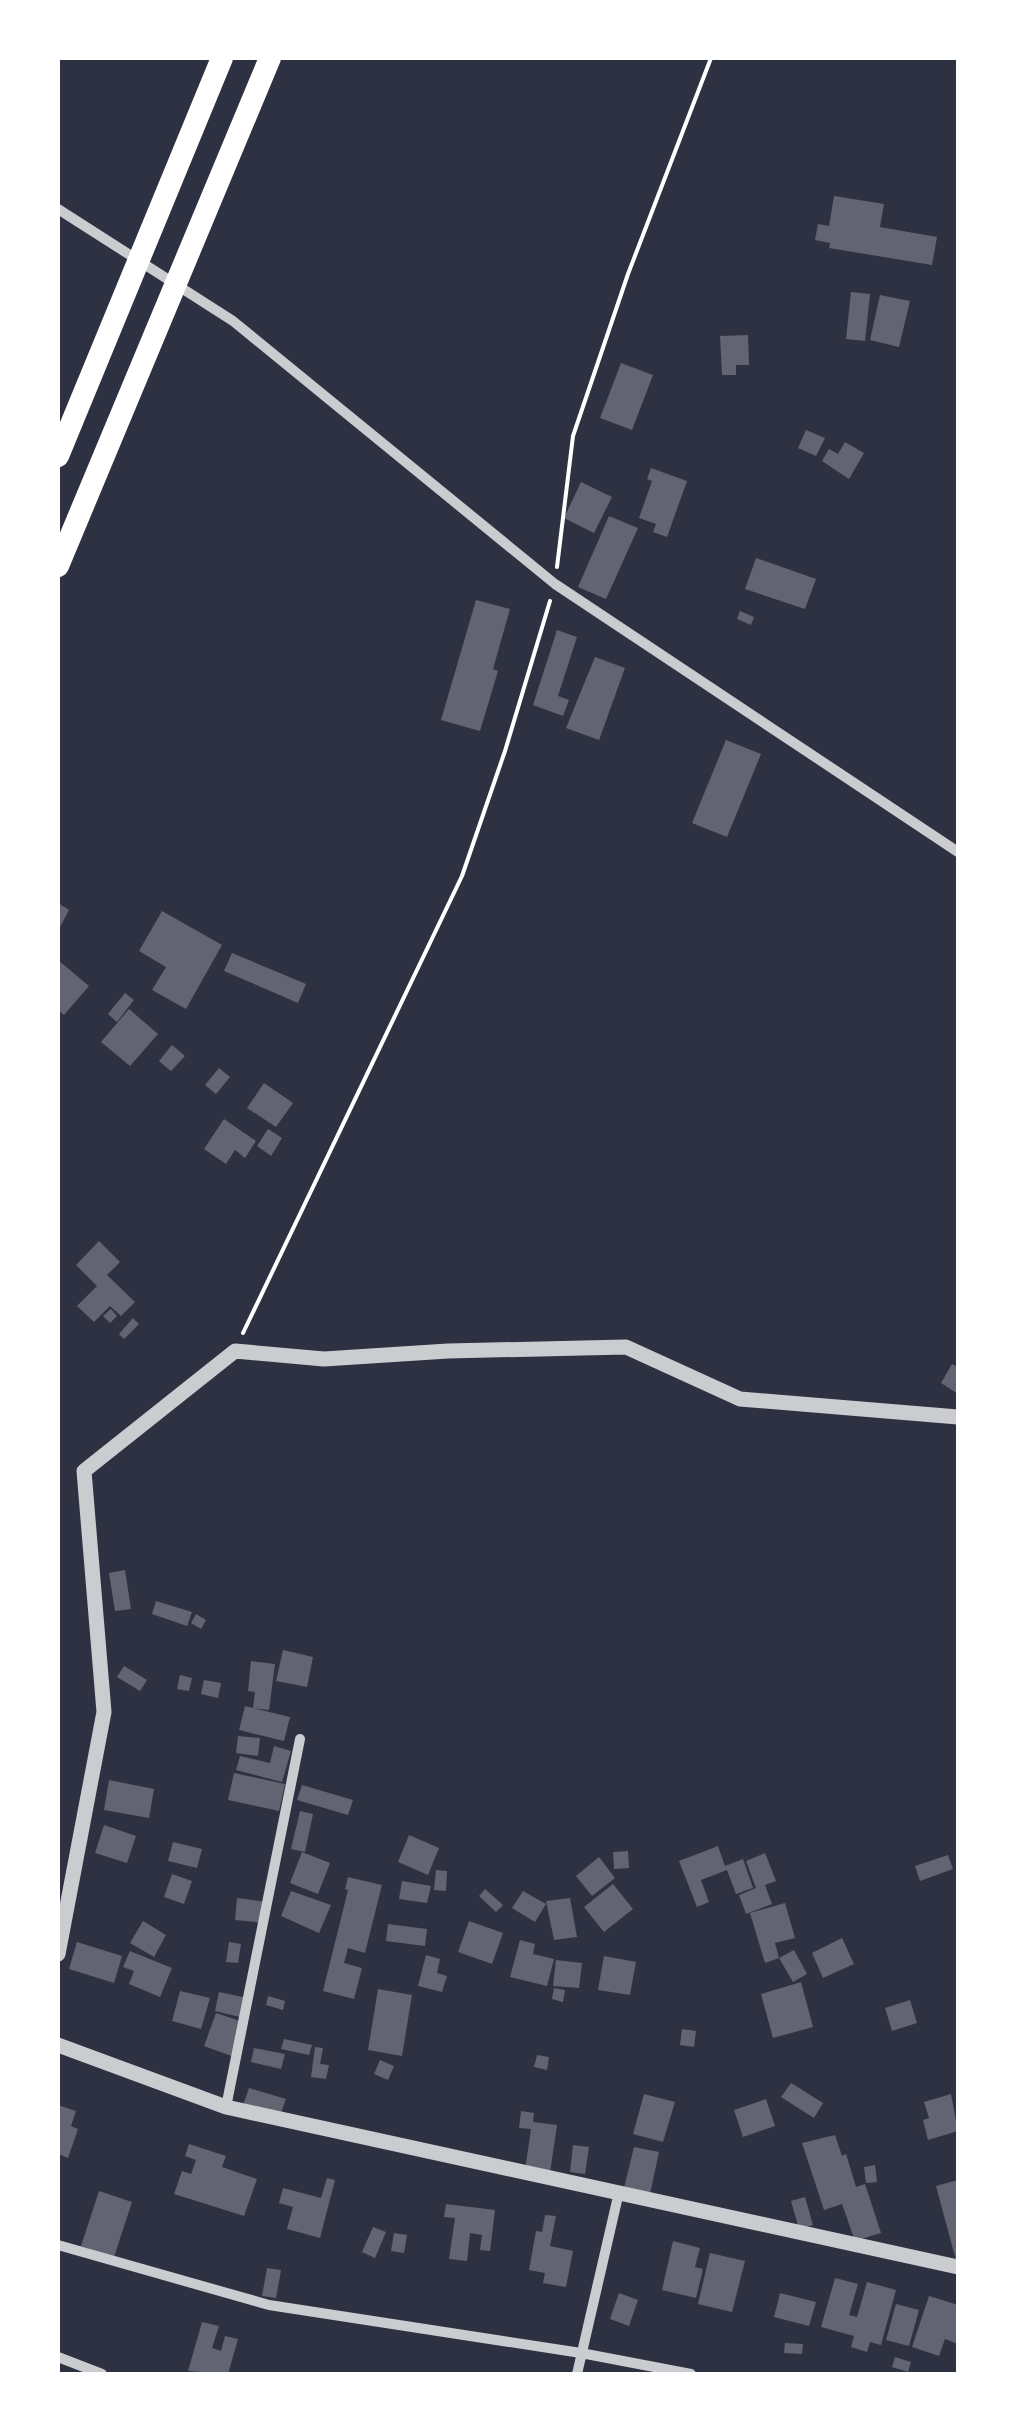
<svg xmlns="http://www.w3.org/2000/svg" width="1016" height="2432" font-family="Ubuntu,sans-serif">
<rect width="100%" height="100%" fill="#2d3142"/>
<path fill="#626471" d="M834,196L884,204L880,227L937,237L932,265L829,248L830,243L815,240L818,224L829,226Z
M851,292L870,294L865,341L846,339Z
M880,295L910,301L899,347L870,340Z
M748,335L749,365H736V375H722L720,336Z
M621,363L653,375L632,430L600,418Z
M806,430L825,438L816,456L798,448Z
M845,442L864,453L849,479L822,461L829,449L838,454Z
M651,468L687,481L667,537L653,532L656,524L639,518L652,481L647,479Z
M581,482L612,497L594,533L564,518Z
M609,516L638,528L606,599L578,587Z
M756,558L816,579L805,609L745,589Z
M476,600L510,609L493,669L498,671L480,731L441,720Z
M740,611L754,617L751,625L737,619Z
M557,630L577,637L558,696L569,700L563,716L533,705Z
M595,657L625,668L599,740L566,728Z
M726,740L761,754L727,837L692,823Z
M58,903L69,910L60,927L58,925Z
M162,911L222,945L186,1009L152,990L166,967L139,951Z
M232,953L306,984L298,1003L224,971Z
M58,960L89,986L64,1015L58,1010Z
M125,993L134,1000L117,1022L108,1014Z
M129,1009L158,1034L130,1066L101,1042Z
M172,1045L185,1056L171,1071L159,1061Z
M219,1068L230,1077L216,1094L205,1085Z
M264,1083L293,1103L276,1127L247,1108Z
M224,1119L256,1141L245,1158L235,1150L226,1164L204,1149Z
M268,1129L282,1138L271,1156L257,1146Z
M99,1241L120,1262L107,1275L135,1302L121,1316L110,1306L94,1322L77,1306L97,1286L76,1265Z
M111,1309L117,1316L110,1323L103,1316Z
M133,1318L139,1324L124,1339L119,1334Z
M952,1364L958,1367V1394L941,1383Z
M125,1570L131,1609L115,1611L109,1573Z
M156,1601L192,1612L187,1626L152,1614Z
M196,1614L206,1620L201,1629L191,1623Z
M283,1650L313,1657L307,1687L276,1681Z
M251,1661L275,1664L269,1710L253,1708L255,1692L248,1691Z
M124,1666L147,1680L140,1691L117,1677Z
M180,1675L192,1678L189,1691L177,1689Z
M204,1680L221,1683L218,1698L201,1694Z
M245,1706L290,1717L284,1741L239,1730Z
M238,1736L260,1738L258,1756L236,1753Z
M274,1746L291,1751L282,1782L236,1770L240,1756L270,1763Z
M234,1773L285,1784L279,1811L228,1800Z
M109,1780L154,1789L149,1818L104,1810Z
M302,1785L353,1800L348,1815L297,1800Z
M300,1811L313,1814L305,1852L291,1849Z
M104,1825L136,1836L127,1863L95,1853Z
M409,1835L439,1848L428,1875L398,1862Z
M173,1842L202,1849L197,1868L168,1861Z
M718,1846L725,1866L743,1859L753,1888L736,1894L727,1870L701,1880L709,1902L697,1907L679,1861Z
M628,1851L629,1868L614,1869L613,1852Z
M302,1852L330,1863L318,1894L290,1883Z
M765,1853L776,1881L765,1885L772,1904L746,1914L739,1895L756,1888L746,1861Z
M948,1855L953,1869L920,1881L915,1866Z
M599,1857L615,1878L592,1896L576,1876Z
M436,1870L447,1871L446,1891L434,1890Z
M172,1874L192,1881L184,1904L164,1897Z
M348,1877L382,1885L365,1953L348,1948L344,1963L362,1968L354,1999L323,1991L348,1890L345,1889Z
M402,1881L431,1886L427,1903L399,1899Z
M613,1884L633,1909L604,1932L584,1907Z
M485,1889L503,1905L496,1912L479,1896Z
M291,1891L331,1905L319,1933L281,1916Z
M523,1891L546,1904L535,1922L512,1908Z
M237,1898L267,1902L265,1923L235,1920Z
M570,1898L577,1937L554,1940L546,1901Z
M785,1903L795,1938L775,1943L779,1958L794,1950L807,1974L793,1982L779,1958L765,1963L750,1913Z
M143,1921L166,1935L154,1957L130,1943Z
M469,1921L503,1933L492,1964L458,1952Z
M388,1924L427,1929L425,1946L386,1941Z
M842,1938L854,1964L823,1978L812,1953Z
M520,1940L535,1944L533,1954L554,1959L547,1986L510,1977Z
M77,1942L122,1956L114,1983L69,1969Z
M229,1942L241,1944L238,1963L226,1962Z
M130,1951L172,1968L160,1997L129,1984L134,1971L123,1967Z
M426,1955L440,1959L437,1973L447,1976L442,1992L418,1986Z
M604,1956L636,1962L630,1995L598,1990Z
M556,1960L582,1963L579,1988L553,1986Z
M801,1982L813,2027L773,2038L761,1994Z
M554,1988L565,1990L563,2002L552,1999Z
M378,1989L412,1995L402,2056L368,2050Z
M180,1991L210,1998L201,2029L172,2021Z
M219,1992L252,1999L248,2019L215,2011Z
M268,1996L285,2001L283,2010L266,2005Z
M910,2000L917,2023L892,2031L885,2008Z
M216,2013L246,2023L234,2057L204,2046Z
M682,2029L696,2031L694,2047L680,2045Z
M284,2039L312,2045L309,2055L281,2049Z
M315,2047L323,2048L320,2064L329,2065L326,2079L311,2077Z
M254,2048L285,2054L281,2069L251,2062Z
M537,2055L549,2057L547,2070L534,2067Z
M380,2060L394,2066L388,2080L374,2074Z
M791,2083L823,2103L814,2118L781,2097Z
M249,2088L286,2099L279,2118L243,2105Z
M644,2094L675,2102L663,2142L633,2134Z
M951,2094L958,2131L928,2140L923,2120L929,2118L924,2102Z
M766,2099L775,2126L743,2137L734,2110Z
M58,2105L76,2111L71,2126L78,2129L68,2158L58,2154Z
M521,2111L534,2113L533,2122L557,2125L550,2173L525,2170L531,2129L519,2128Z
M835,2135L842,2156L846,2154L856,2187L865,2184L881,2233L855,2241L842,2204L824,2210L802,2143Z
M189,2144L226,2156L222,2167L257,2179L244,2216L174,2194L182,2171L191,2174L196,2160L185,2156Z
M573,2145L589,2147L585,2174L570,2172Z
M634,2147L659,2152L650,2194L624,2188Z
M875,2165L877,2182L866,2183L864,2167Z
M327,2178L335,2180L320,2238L287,2229L293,2207L279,2203L283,2188L321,2198Z
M958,2180V2264H957L936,2186Z
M99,2191L132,2202L114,2257L81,2246Z
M805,2197L813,2225L799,2229L791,2201Z
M446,2204L495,2210L490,2251L480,2250L482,2235L470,2233L467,2261L449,2259L455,2218L444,2217Z
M545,2215L556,2216L550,2246L573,2251L566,2287L543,2283L545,2273L529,2270L536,2231L542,2232Z
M373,2227L386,2232L375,2258L362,2252Z
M394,2233L407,2235L404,2253L391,2251Z
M673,2241L700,2248L695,2267L703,2269L696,2298L662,2290Z
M710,2253L745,2261L732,2312L698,2304Z
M267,2268L281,2270L276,2298L262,2296Z
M835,2278L858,2284L849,2315L857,2317L867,2282L896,2290L881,2345L870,2342L867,2352L851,2347L854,2336L821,2327Z
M619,2293L638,2300L629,2326L610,2319Z
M780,2293L816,2302L809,2326L774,2317Z
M929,2296L958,2305V2344L945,2339L939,2356L912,2347Z
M896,2304L919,2310L909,2346L886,2340Z
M202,2322L219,2326L212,2348L221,2351L225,2336L238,2339L228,2374L188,2371Z
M785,2343L803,2344L802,2354L784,2353Z
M895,2357L911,2362L908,2372L892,2367Z"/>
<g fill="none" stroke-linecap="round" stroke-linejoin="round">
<path stroke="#fff" stroke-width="4" d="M557,567L573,436L628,274L711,58
M243,1333L462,876L505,751L550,601"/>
<path stroke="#caccd0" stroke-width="10" d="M58,209L233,321L555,584L958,852
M226,2107L300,1739
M58,2245L269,2305L581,2353L691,2374
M58,2357L102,2374
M577,2374L619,2192"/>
<path stroke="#caccd0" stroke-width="15" d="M58,1954L104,1712L84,1471L235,1351L324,1359L448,1351L626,1347L740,1399L958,1417
M58,2045L226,2107L958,2267"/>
<path stroke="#fff" stroke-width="22" d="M58,456L222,58
M58,566L270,58"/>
</g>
<rect width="1016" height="2432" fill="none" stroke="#ffffff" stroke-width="120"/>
</svg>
